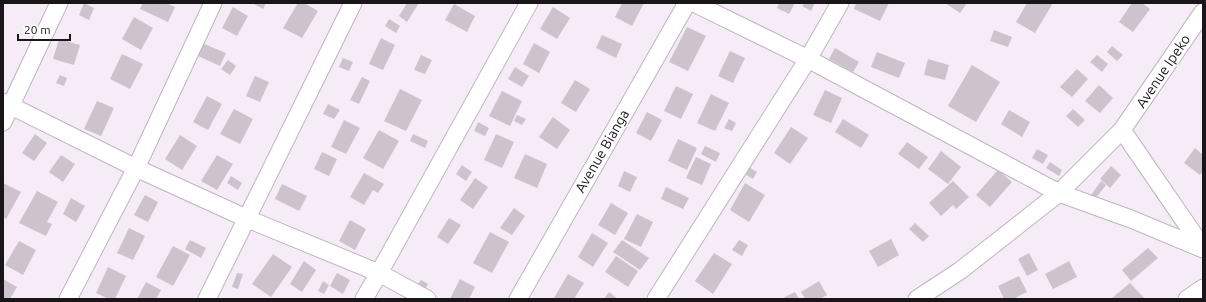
<svg xmlns="http://www.w3.org/2000/svg" width="1206" height="302" font-family="Ubuntu,sans-serif">
<rect width="100%" height="100%" fill="#f6ecf7"/>
<path fill="#ccc3cd" d="M84,3L94,8L89,20L79,15Z
M143,3H166L175,7L168,22L140,9Z
M252,3H266L263,9Z
M298,3H304L318,11L302,38L283,28Z
M407,3H419L407,22L399,16Z
M622,3H644L632,26L615,17Z
M779,3H795L789,14L777,8Z
M804,3H815L811,11L802,6Z
M856,3H889L880,21L854,9Z
M945,3H967L960,13Z
M1027,3H1053L1035,33L1016,22Z
M1132,3H1142L1150,9L1133,32L1119,22Z
M454,4L475,16L467,32L445,20Z
M233,7L248,16L237,36L222,28Z
M553,7L570,18L557,39L540,29Z
M134,17L153,28L141,50L122,39Z
M389,19L400,26L396,33L385,26Z
M687,27L706,36L688,71L669,62Z
M994,30L1012,37L1008,47L990,41Z
M602,35L622,44L616,58L596,48Z
M381,38L395,45L383,70L369,64Z
M59,39L80,45L74,65L53,59Z
M202,43L226,53L220,66L196,55Z
M534,43L550,52L539,73L523,64Z
M1112,46L1123,55L1117,61L1107,52Z
M835,48L859,62L853,72L829,59Z
M730,51L745,58L733,83L718,76Z
M877,52L905,63L899,78L871,67Z
M122,54L143,64L130,89L110,79Z
M421,55L432,60L425,74L414,70Z
M1097,55L1108,64L1102,72L1090,62Z
M343,58L353,62L349,71L339,67Z
M928,59L949,65L945,80L924,75Z
M228,60L236,66L230,75L221,69Z
M972,65L1000,82L976,122L948,106Z
M515,67L529,76L522,87L508,79Z
M1077,69L1088,79L1072,97L1060,87Z
M60,75L67,78L64,86L56,83Z
M255,76L269,82L260,102L246,96Z
M362,77L370,81L359,104L350,100Z
M575,80L590,89L576,112L561,103Z
M1099,85L1113,98L1100,113L1085,101Z
M676,86L693,94L681,119L664,111Z
M400,89L422,100L406,131L384,121Z
M825,90L842,98L831,123L813,115Z
M502,91L522,101L510,126L489,116Z
M711,94L729,103L715,131L697,123Z
M207,96L222,104L208,130L193,122Z
M97,101L114,108L101,136L84,129Z
M328,104L340,110L334,119L323,114Z
M234,109L253,119L240,144L220,134Z
M1073,109L1085,120L1078,127L1066,116Z
M1009,110L1030,122L1022,137L1001,124Z
M647,112L662,120L651,141L636,133Z
M517,115L526,119L522,125L514,121Z
M553,117L570,130L557,149L539,137Z
M729,119L736,123L732,131L724,128Z
M843,119L869,135L861,148L835,132Z
M344,120L360,128L346,154L331,147Z
M478,122L489,128L485,136L474,131Z
M791,127L808,138L790,164L774,153Z
M379,130L399,141L383,169L363,158Z
M35,134L47,143L34,161L22,153Z
M413,134L428,141L425,148L410,141Z
M496,134L514,142L502,168L484,160Z
M180,135L197,146L182,170L165,159Z
M678,139L697,148L687,170L668,161Z
M907,142L928,157L919,169L898,154Z
M705,146L720,153L716,162L701,154Z
M1195,148L1203,155V171L1200,175L1184,163Z
M1037,149L1048,155L1043,164L1032,158Z
M941,151L961,167L948,184L928,169Z
M322,152L337,159L329,176L314,169Z
M525,154L547,164L537,188L514,178Z
M61,155L75,164L63,182L49,172Z
M217,155L233,164L217,190L201,181Z
M696,157L711,164L702,185L686,178Z
M1050,162L1062,170L1059,176L1046,168Z
M462,165L472,172L466,181L456,174Z
M747,166L757,172L753,179L743,173Z
M1111,166L1121,175L1110,188L1100,179Z
M998,170L1012,182L990,207L976,195Z
M624,171L637,177L630,192L618,186Z
M364,173L384,184L378,193L373,190L364,205L350,197Z
M231,176L242,183L238,190L227,183Z
M475,178L488,187L473,209L460,200Z
M953,181L969,197L956,209L953,205L941,216L929,203Z
M1101,181L1106,185L1096,198L1091,195Z
M3,183L21,192L6,219L3,217Z
M745,183L765,195L749,222L730,210Z
M282,184L307,196L299,211L275,199Z
M666,187L689,198L683,209L661,199Z
M37,191L58,202L47,222L52,224L46,236L19,223Z
M145,195L158,202L148,222L134,215Z
M71,198L85,206L76,222L63,214Z
M611,203L628,213L615,235L598,225Z
M514,208L525,216L512,235L500,228Z
M637,214L653,222L641,247L624,239Z
M449,218L461,225L448,244L437,237Z
M350,220L366,229L355,250L339,241Z
M915,223L929,236L923,242L909,229Z
M129,228L145,236L133,260L117,253Z
M490,232L509,242L492,273L473,263Z
M592,233L608,243L593,267L578,257Z
M891,239L899,255L878,267L869,251Z
M190,240L206,248L201,258L185,249Z
M622,240L649,258L640,270L613,252Z
M739,240L748,245L742,256L732,250Z
M19,241L36,250L23,275L5,265Z
M173,246L190,255L173,286L156,277Z
M1148,248L1158,258L1131,281L1122,270Z
M714,253L732,264L713,294L695,281Z
M1029,253L1038,270L1027,276L1018,259Z
M273,254L292,267L271,297L252,284Z
M616,256L638,271L628,287L605,272Z
M304,261L316,270L302,292L290,284Z
M1069,261L1077,277L1053,289L1045,274Z
M108,267L126,276L115,299H109L96,293Z
M237,273L243,274L238,289L232,287Z
M337,273L350,280L343,294L330,286Z
M568,274L584,283L574,299H556L554,298Z
M1019,276L1027,292L1013,299H1004L998,286Z
M3,279L17,287L10,299H3Z
M460,279L475,287L469,299H450Z
M421,280L428,284L424,292L416,287Z
M323,281L329,285L324,294L318,291Z
M819,281L827,295L820,299H805L801,292Z
M146,282L161,290L156,299H137Z
M1130,283L1145,299H1113L1112,298Z
M609,292L618,299H604Z
M795,292L799,299H781Z"/>
<g fill="none" stroke-linecap="round" stroke-linejoin="round">
<defs>
<path id="street" d="M694,3L808,59L1059,193L1131,219L1203,249
M3,102L136,168L248,219L379,273L427,299
M3,122L59,3
M1122,130L1203,248
M68,299L136,168L213,3
M207,299L353,3
M364,299L379,273L529,3
M518,299L687,3
M656,299L808,59L840,3
M917,299L961,270L1059,193L1122,130L1203,12
M1187,299L1203,288"/>
</defs>
<use href="#street" stroke="#bfb5c0" stroke-width="19"/>
<use href="#street" stroke="#fff" stroke-width="17"/>
</g>
<g text-anchor="middle" stroke-width="3" stroke-linejoin="round" paint-order="stroke">
<g font-size="14" fill="#191519" stroke="#fff">
<text transform="translate(1163 71) rotate(-56)" y="5">Avenue Ipeko</text>
<text transform="translate(602 151) rotate(-60)" y="5">Avenue Bianga</text>
</g>
</g>
<rect width="1206" height="302" fill="none" stroke="#191519" stroke-width="8"/>
<path d="M18 34v6h52v-6" fill="none" stroke="#191519" stroke-width="2"/>
<text x="24" y="34" font-size="12" fill="#191519" stroke="#ffffff" stroke-width="3" paint-order="stroke">20 m</text>
</svg>
